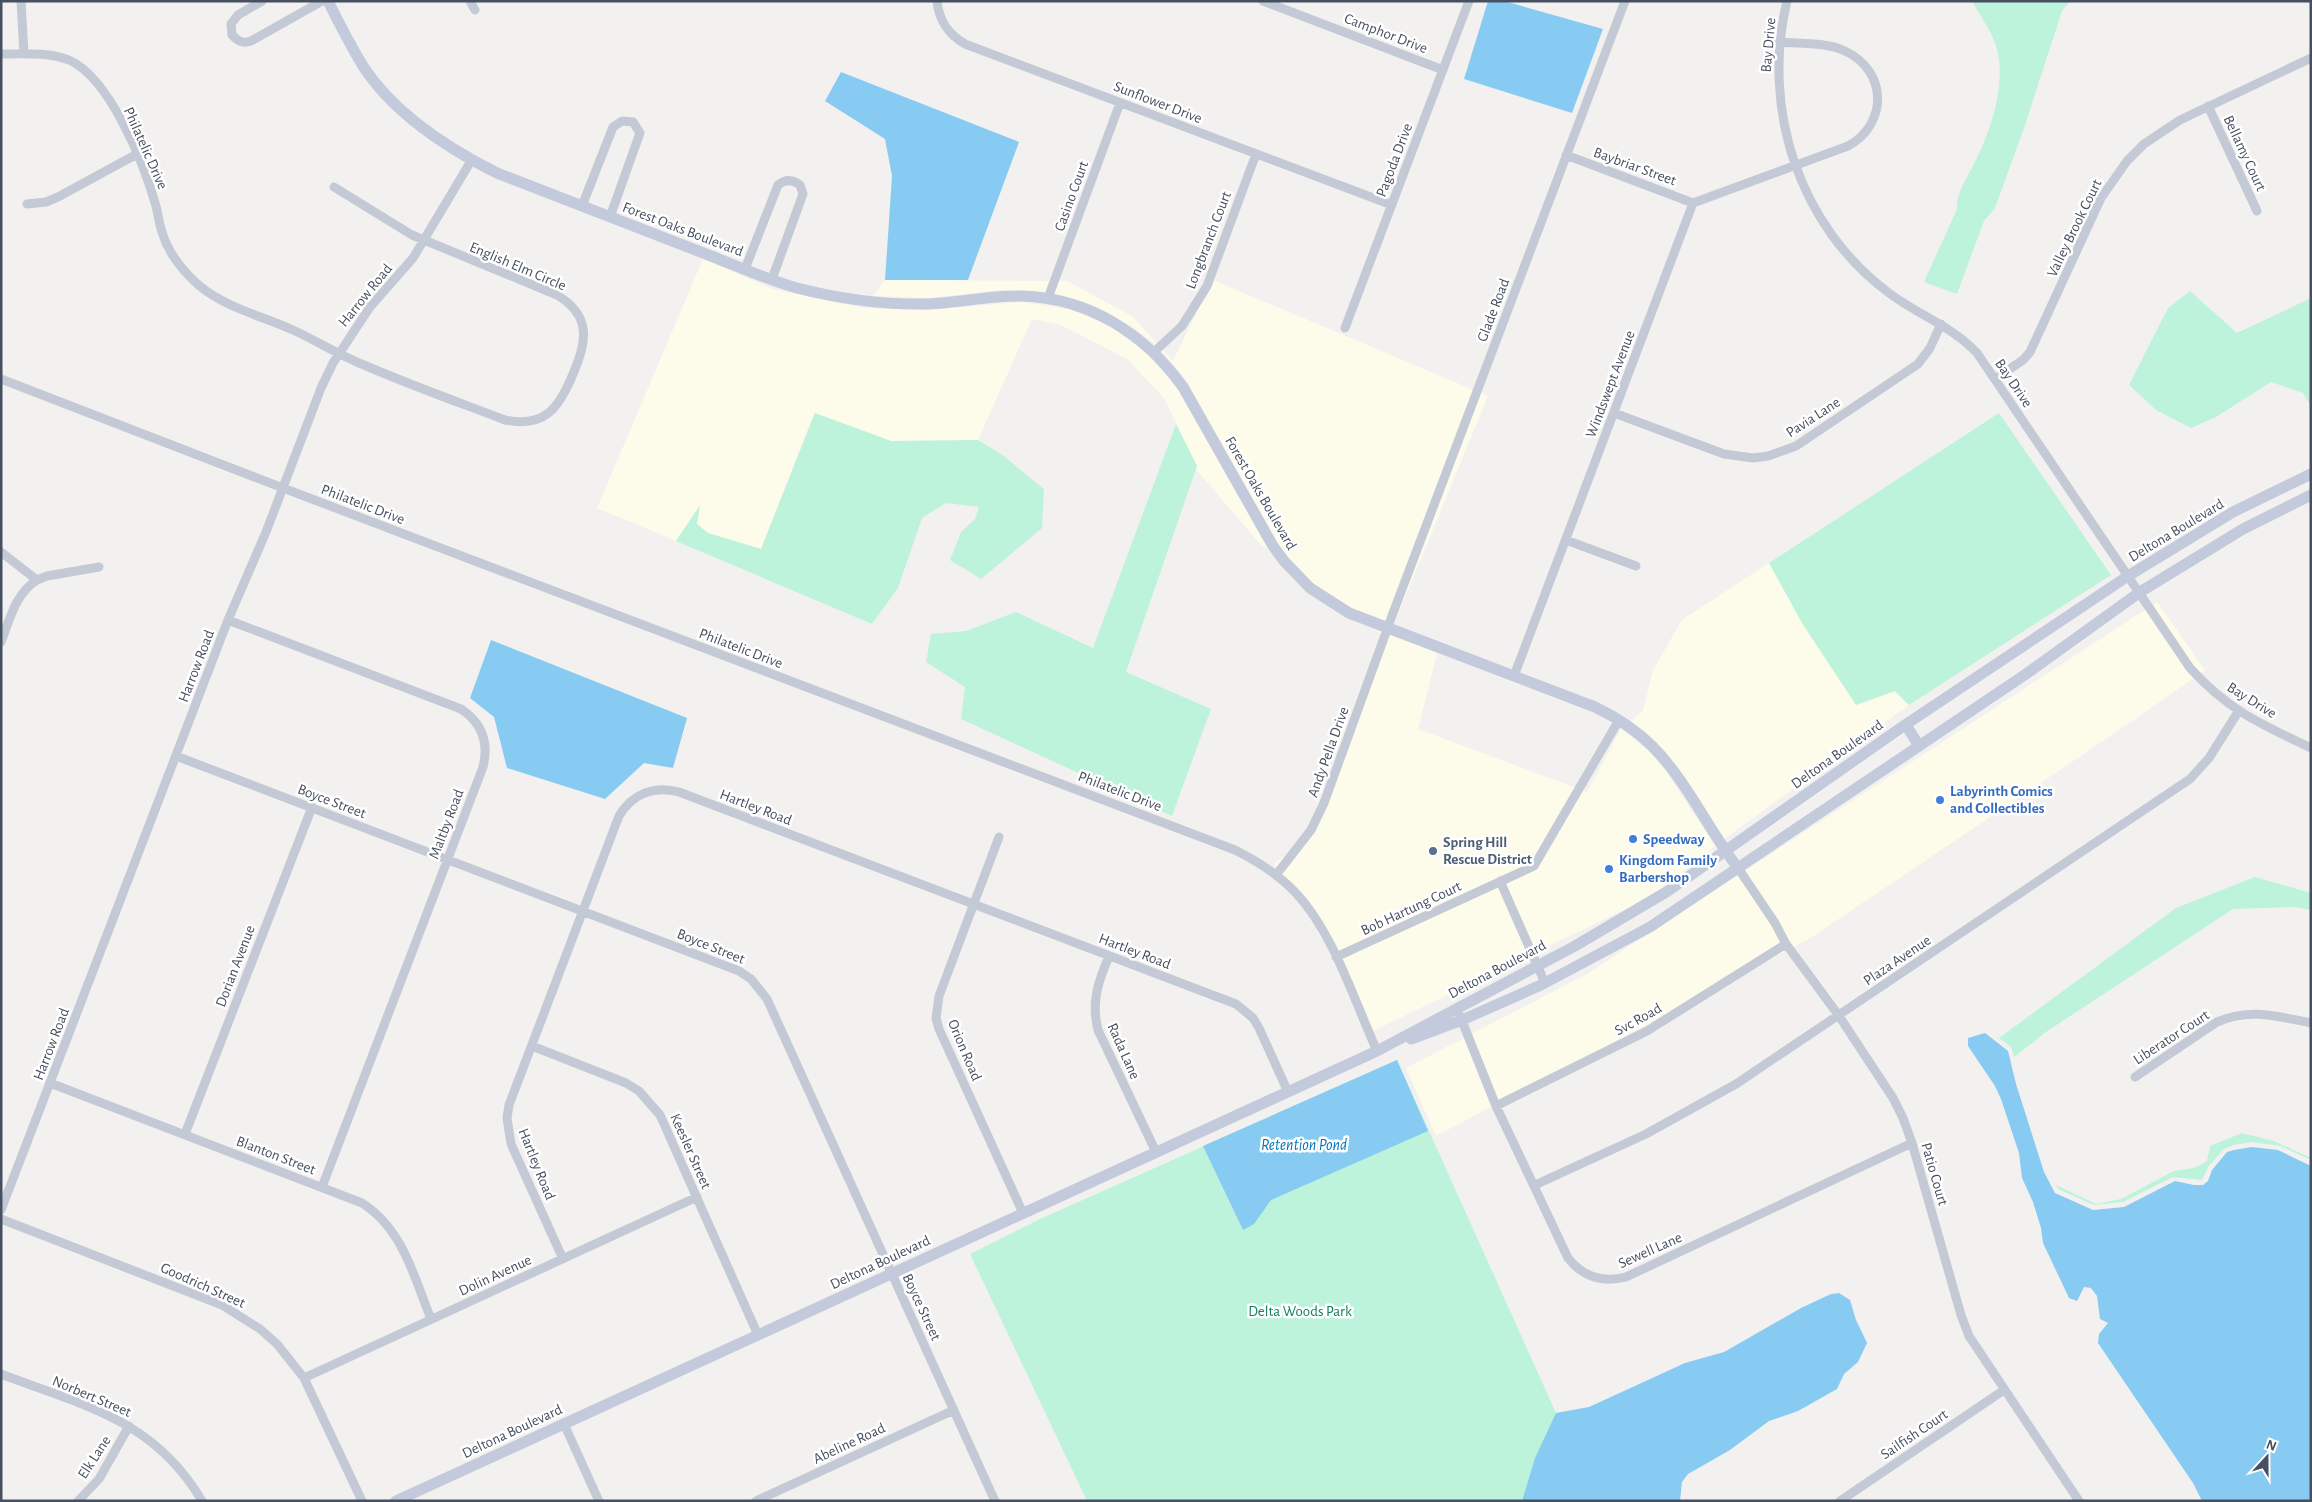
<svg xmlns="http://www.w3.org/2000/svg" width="2312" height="1502" font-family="'Alegreya Sans',sans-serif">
<rect width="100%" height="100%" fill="#f3f1f0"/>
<path fill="#fdfbea" d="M703,259L772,289L864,308L927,310L1021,302L1069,309L1108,325L1147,353L1179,391L1269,551L1259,543L1196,469L1197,466L1164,398L1127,359L1061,325L1032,319L978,440L891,441L814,413L761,549L708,533L697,524L700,507L676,541L597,508Z
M885,280L1067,281L1132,316L1173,361L1213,280L1488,396L1394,624L1351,608L1332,597L1316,586L1288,557L1277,542L1188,383L1174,365L1154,343L1134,328L1093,305L1049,292L1000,290L928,298L873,296Z
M1769,563L1802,623L1895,691L1909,705L1724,839L1671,759L1655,741L1631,721L1643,711L1653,670L1682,620Z
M2157,602L2205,670L2134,720L1809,939L1436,1136L1406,1068L1587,974Z
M1373,629L1437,653L1418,729L1587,792L1621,729L1648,750L1663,767L1715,846L1655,893L1636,904L1373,1031L1317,930L1274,863L1301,846L1325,809L1385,637Z"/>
<path fill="#bdf3db" d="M1972,1H2070L2062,11L2024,128L1995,208L1984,221L1957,294L1924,282L1957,209C1956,193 1967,178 1974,164C1991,130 2006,86 1997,49C1993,33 1980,16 1972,1Z
M2190,291L2237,333L2311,298V406L2303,393L2271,382L2216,417L2191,428L2156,410L2129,385L2168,308Z
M815,413L891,441L978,440L1001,454L1044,489L1042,528L981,579L950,560L961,532L975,519L979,507L946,503L922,518L898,588L872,624L676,541L700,505L697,524L708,533L761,549Z
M1999,413L2111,575L1909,705L1895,691L1856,705L1802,623L1769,563Z
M1176,424L1197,466L1126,672L1211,709L1172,816L961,719L965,687L926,662L931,634L966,631L1016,612L1093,648Z
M2255,877L2311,893V910L2296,907L2233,909L2046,1032L2014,1057L2011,1047L1999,1038L2176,908Z
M1397,1060L1556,1413L1522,1501H1087L970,1254L1040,1219Z
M2242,1133L2274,1141L2311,1158V1160L2280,1146L2252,1142L2234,1145L2224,1149L2208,1167L2202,1180L2173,1177L2123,1202L2094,1205L2058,1189L2056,1185L2096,1204L2121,1199L2174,1171L2194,1168L2207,1161L2210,1146Z"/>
<path fill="#87cbf3" d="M1488,1H1504L1603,29L1572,113L1464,79Z
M841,72L1019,142L968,280H885L892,176L885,139L825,101Z
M491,640L687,718L673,768L644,763L605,799L507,768L494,717L470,698Z
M1985,1033L2008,1051L2016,1084L2044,1172L2055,1193L2093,1210L2124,1207L2175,1181L2194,1185H2203L2208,1181L2212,1170L2227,1152L2234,1150L2252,1147L2278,1150L2311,1166V1501H2202L2193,1483L2098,1343L2099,1334L2108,1323L2100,1319L2097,1296L2091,1288L2084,1287L2077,1301L2069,1298L2043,1243L2041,1228L2033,1202L2022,1178L2019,1153L2001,1099L1995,1086L1968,1046V1038Z
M1397,1060L1428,1131L1271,1200L1254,1224L1243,1230L1203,1146Z
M1839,1293L1850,1300L1856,1320L1867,1343L1858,1362L1844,1374L1837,1389L1798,1411L1769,1421L1730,1450L1688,1474L1682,1482L1680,1501H1522L1535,1458L1556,1413L1589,1407L1685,1363L1724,1352L1801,1308L1831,1294Z"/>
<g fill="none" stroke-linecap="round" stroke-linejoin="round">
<path stroke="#c3cad6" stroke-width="9" d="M21,1L24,54
M262,1L238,15L231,24L232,35C238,41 242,44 251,41L322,1
M470,1L475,10
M937,1C939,21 948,34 965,44L1392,205
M1263,1L1443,70
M1787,1C1761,109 1799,226 1889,293C1918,315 1952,326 1977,353L2190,668C2228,710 2260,724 2311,748
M1,54C24,54 47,52 69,60C110,78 144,164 156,206C158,214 159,223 162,232C168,253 184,273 201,287C227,308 262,316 293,330C317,341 339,355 364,365C410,385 458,402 505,420C545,428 559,408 573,374C587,342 592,316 557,295L412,235L334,187
M2208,106L2257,211
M1566,155L1693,203
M27,204L46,202L58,197L137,154
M582,206L613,127L622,121L633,122L640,133L610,217
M745,269L778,185C785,179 792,179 800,185L803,194L772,279
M1048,298L1120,103
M1345,328L1469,1
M1154,352L1182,326L1207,286L1256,154
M1,379L283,488L1235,850C1257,861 1278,874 1295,892C1333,932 1354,1000 1377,1051
M1995,379L2023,360L2030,352L2101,198L2127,161L2144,144L2180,120L2311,58
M1614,413L1724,454L1753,458L1768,456L1796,446L1918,364L1930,348L1941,324
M1566,540L1636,566
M1,552L37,580L47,576L99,567
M228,620L461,709C482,723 489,743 483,767L322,1187
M1,642C10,619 15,594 37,580
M1514,676L1693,203L1848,146C1888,124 1888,71 1845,51C1826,42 1800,44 1779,42
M176,756L739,971L751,979L767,999L995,1501
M999,837L939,996L936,1018L939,1029L1023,1213
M1738,868L1775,923L1786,944L1839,1016L1893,1098L1903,1118L1912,1143L1961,1315L1969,1336L2079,1501
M1276,875L1311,830L1324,803L1393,613L1625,1
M1500,881L1545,983
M1109,956C1098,982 1091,1002 1098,1030L1156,1152
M1336,957L1534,866L1619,720
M1460,1016L1496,1106L1568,1258C1583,1277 1602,1283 1626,1277L1912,1143
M532,1046L626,1083L639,1091L660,1115L758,1335
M2135,1077L2217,1022C2250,1008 2276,1016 2311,1023
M50,1083L362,1203C403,1229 414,1277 431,1319
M1496,1106L1647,1031L1786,944
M185,1134L312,807
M1535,1185L1646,1134L1736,1084L2190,779L2209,758L2238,712
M1,1210L228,620L266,532L321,388L333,363L370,307L413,258L471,161
M1,1219L222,1305L260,1329L277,1344L304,1378L362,1501
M563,1259L511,1144L507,1118L509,1105L619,816C632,794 654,785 679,792L1236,1004L1253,1018L1259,1028L1288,1092
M1,1374C84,1406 154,1419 202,1501
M304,1378L697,1197
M564,1424L599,1501
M78,1501L99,1479L129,1426
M756,1501L954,1410
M1840,1501L2004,1390"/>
<path stroke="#c2cadb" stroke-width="11" d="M328,1C339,23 350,45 363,66C394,114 447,148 497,173C564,199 631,225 698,251C731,263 764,279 797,288C840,299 884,305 928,304C959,303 991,295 1022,296C1089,298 1145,334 1183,387L1273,546L1284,561L1310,588L1349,613L1595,707C1616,717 1635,729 1652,746C1687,781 1708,829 1738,868
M1906,725L1919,746
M1411,1039L1462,1020L1541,985L1650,927L2026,674L2140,592L2243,529L2311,495
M396,1501L1377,1051L1575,946L1668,891L1902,727L2128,576L2233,512L2311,474"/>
</g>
<g fill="#3f7fe0" stroke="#fff" stroke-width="2">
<circle cx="1940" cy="800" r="5"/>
<circle cx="1633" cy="839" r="5"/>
<circle cx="1609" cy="869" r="5"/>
</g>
<circle fill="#5c6f8a" stroke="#fff" stroke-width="2" cx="1433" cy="851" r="5"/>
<g text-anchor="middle" stroke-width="5" stroke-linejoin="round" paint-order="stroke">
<g font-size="15" fill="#475060" stroke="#fff">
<text transform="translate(1386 33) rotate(21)" y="5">Camphor Drive</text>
<text transform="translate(1768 45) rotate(-85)" y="5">Bay Drive</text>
<text transform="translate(1158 102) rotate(21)" y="5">Sunflower Drive</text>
<text transform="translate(146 148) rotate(66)" y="5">Philatelic Drive</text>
<text transform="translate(2245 153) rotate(65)" y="5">Bellamy Court</text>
<text transform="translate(1394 160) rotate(-69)" y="5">Pagoda Drive</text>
<text transform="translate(1635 166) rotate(20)" y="5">Baybriar Street</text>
<text transform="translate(1071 196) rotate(-70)" y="5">Casino Court</text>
<text transform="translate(2074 228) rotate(-64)" y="5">Valley Brook Court</text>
<text transform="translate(683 229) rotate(21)" y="5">Forest Oaks Boulevard</text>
<text transform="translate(1208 240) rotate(-69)" y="5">Longbranch Court</text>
<text transform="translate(518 266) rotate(23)" y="5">English Elm Circle</text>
<text transform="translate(365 295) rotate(-51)" y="5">Harrow Road</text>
<text transform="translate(1493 310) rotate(-69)" y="5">Glade Road</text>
<text transform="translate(2014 383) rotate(56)" y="5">Bay Drive</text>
<text transform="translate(1610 384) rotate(-69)" y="5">Windswept Avenue</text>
<text transform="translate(1813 417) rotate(-33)" y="5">Pavia Lane</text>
<text transform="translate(1261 493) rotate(60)" y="5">Forest Oaks Boulevard</text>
<text transform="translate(363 504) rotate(21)" y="5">Philatelic Drive</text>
<text transform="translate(2176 530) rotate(-31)" y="5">Deltona Boulevard</text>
<text transform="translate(741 648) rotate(21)" y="5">Philatelic Drive</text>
<text transform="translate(196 666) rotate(-69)" y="5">Harrow Road</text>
<text transform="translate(2252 700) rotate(32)" y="5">Bay Drive</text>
<text transform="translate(1328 752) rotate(-70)" y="5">Andy Pella Drive</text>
<text transform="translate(1837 754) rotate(-35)" y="5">Deltona Boulevard</text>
<text transform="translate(1120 791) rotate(21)" y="5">Philatelic Drive</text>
<text transform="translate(332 801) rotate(21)" y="5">Boyce Street</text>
<text transform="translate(756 807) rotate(21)" y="5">Hartley Road</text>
<text transform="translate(446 824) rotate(-69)" y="5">Maltby Road</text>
<text transform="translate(1411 908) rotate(-25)" y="5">Bob Hartung Court</text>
<text transform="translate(711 946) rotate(22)" y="5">Boyce Street</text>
<text transform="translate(1135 951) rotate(21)" y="5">Hartley Road</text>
<text transform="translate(1897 960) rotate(-34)" y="5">Plaza Avenue</text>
<text transform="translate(235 966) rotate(-69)" y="5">Dorian Avenue</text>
<text transform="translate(1497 969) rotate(-28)" y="5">Deltona Boulevard</text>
<text transform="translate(1638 1019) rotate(-29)" y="5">Svc Road</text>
<text transform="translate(2171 1037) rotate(-33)" y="5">Liberator Court</text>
<text transform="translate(51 1044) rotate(-69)" y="5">Harrow Road</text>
<text transform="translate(965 1050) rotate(67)" y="5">Orion Road</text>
<text transform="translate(1124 1051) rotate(66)" y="5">Rada Lane</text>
<text transform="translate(691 1151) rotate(66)" y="5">Keesler Street</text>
<text transform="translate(276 1155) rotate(21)" y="5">Blanton Street</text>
<text transform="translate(537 1164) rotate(68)" y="5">Hartley Road</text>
<text transform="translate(1935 1174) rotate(74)" y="5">Patio Court</text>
<text transform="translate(1650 1250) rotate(-24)" y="5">Sewell Lane</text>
<text transform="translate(880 1262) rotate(-25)" y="5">Deltona Boulevard</text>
<text transform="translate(495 1275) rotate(-25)" y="5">Dolin Avenue</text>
<text transform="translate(203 1285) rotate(24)" y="5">Goodrich Street</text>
<text transform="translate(922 1307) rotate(65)" y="5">Boyce Street</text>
<text transform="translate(92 1396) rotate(23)" y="5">Norbert Street</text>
<text transform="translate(512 1431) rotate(-25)" y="5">Deltona Boulevard</text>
<text transform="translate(1914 1434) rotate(-34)" y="5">Sailfish Court</text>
<text transform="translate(849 1443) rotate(-25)" y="5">Abeline Road</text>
<text transform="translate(94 1457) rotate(-57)" y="5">Elk Lane</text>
</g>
<g font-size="15" font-weight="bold" fill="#366cbe" stroke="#fff" text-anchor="start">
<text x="1950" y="796">Labyrinth Comics<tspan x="1950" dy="17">and Collectibles</tspan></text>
<text x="1643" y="844">Speedway</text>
<text x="1619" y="865">Kingdom Family<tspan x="1619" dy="17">Barbershop</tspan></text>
</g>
<g font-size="15" font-weight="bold" fill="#4e5e75" stroke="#fff" text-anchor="start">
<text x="1443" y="847">Spring Hill<tspan x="1443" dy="17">Rescue District</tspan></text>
</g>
<g font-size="15" fill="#10825c" stroke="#fff">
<text x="1300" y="1316">Delta Woods Park</text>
</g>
<g font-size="16" font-style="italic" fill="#0274b8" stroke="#fff">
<text x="1304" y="1150">Retention Pond</text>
</g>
</g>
<rect width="2312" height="1502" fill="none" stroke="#475060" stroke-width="5"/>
<g transform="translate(2267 1457) rotate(21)" stroke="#ffffff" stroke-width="4" paint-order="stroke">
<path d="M0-4L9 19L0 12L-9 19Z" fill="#475060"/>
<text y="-8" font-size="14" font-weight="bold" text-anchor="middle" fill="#475060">N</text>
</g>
</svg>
